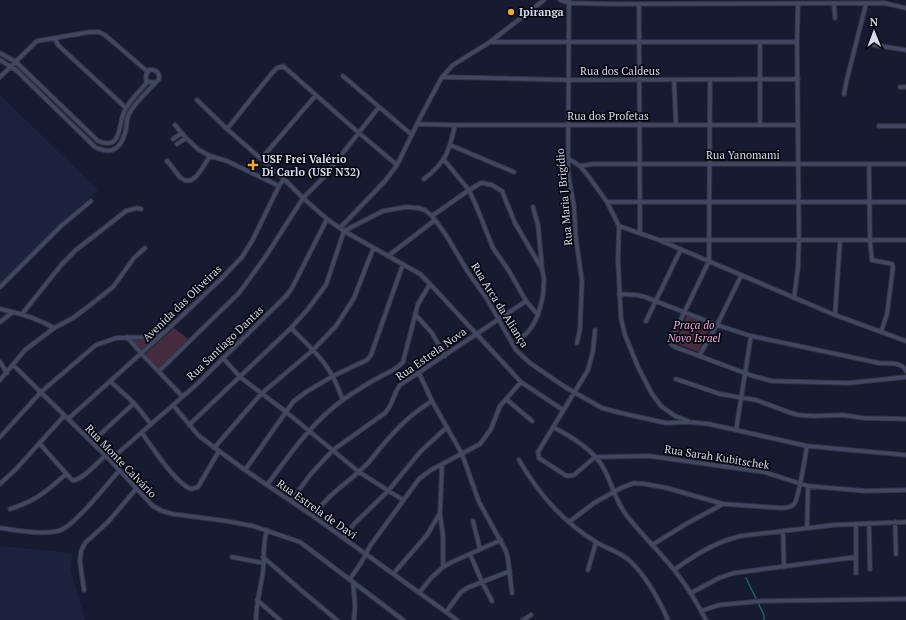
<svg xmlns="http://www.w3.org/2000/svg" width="906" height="620" font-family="'PT Serif',serif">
<rect width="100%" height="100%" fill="#161b31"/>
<path fill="#1c223e" d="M0,95L98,190L58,226L57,225L31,256L0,284Z
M0,546L72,553L71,571L85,620H0Z"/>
<path fill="#472b3f" d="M687,315L711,325L698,352L675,343Z
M174,328L188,339L159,368L145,354Z
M163,333L142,351L131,339Z"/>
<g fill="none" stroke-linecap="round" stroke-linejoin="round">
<path stroke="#245f68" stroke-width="1.5" d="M746,578L764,615V620"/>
<defs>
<path id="minor" d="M560,0L569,3L614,4L884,3L906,8
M569,0L568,169L570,185L574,206L576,239L582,281L580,329L577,343
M639,4L640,232
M834,4L835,18
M55,39L58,45L126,108
M490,42H797
M874,45L906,50
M0,53L16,62L98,141C124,152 117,121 126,108C132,98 141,90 148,81
M0,60L16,70L95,147C110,154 120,151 125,133C127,127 126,118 130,112C136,102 150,89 159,79C160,73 156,69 149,70L146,75V80L149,82H156
M343,76L412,135
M0,77L37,41L90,32H99L105,35L148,72
M442,77L568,80L798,79
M674,80L676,125
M710,80L709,261L672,338L671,344L675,347L753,376L772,381L849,383L906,377
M900,87H906
M844,94L847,79L866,4
M197,100L227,129L284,179L303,198L327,219L344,231L420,274L430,284L521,382L563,410
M417,124L455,125H798
M175,125L186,138L199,150L210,156L227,161L279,186
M760,125V42
M879,126H906
M227,129L272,73L277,68L283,66L359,133L397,165
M173,139L182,133
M177,144L186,138
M450,145L514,172
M261,159L316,95
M569,159L580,166L589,177L607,202L619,226L618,260L621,318L625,335L638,367L652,394L661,406L675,416L688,421
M444,160L469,190L475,203L493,248L509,271L526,301L538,315
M167,161C172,166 176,173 181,178C194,189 204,164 210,156
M869,164L870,241L872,260L892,264L893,267L887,314L881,332
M580,166L593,164H906
M424,179C446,162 449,152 455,125
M607,202H906
M533,207L538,225L542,267
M432,216L469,190L481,183H483L492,185L502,191L515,223L542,269L544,279L543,296L538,315L533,325L528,332L513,345
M619,226L659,240L835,315L906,341
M340,228L385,181L397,165L421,116L442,77L453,65L490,42L544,0
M344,231L383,211L406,207L418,208L425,210L432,216L446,235L468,272L487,299L516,350L530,363L565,387L602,408L621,413L666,423L689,422L709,424L807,446L906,455
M661,240H906
M388,256L435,220
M0,287L61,226L91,201
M619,294L637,295L645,297L717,325L751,336L879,363C888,364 902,361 906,371
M794,298L798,268L799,240L797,42L798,4
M0,309C19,313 37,318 54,328
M22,314L62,264L76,250L126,211L137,208L141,209
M415,314L432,333L445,356
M835,315L840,241
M646,321L681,249
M0,322L13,312
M291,328C306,343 323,358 333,377C337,385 340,393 343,400
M595,330L593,351L588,370L538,452L539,458L565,475L568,476L574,475L595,457L649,456L764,472L808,486L865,491L906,490
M127,337L142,354L182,396
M699,356L717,325L741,276
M223,358L240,377L285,411L359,472L403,500
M0,362L7,373
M13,365L110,460L153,506L162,511L173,514L226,521L253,526L300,542L403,620
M159,371L239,293L266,256L303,198L324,177L379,107
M419,373L432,401L462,454L479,502L506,551L508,559L512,593
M676,379L720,394L756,400L791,413L798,415L814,416L843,415L863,418L906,419
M0,380L25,350L54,328L73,318L89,306L113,287L134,258L145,248
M110,381L134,403L151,424
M506,399L532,421
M173,405L198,435L219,451L245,470L313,516L457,620
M68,419L166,331L221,279L242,257L252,241L279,186L284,179
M189,425L291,328L308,309L326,285L344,231
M553,427C572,437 594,450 604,469C612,484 616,502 627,516C642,535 660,552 675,571C687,586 697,603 706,620
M736,430L751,336
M142,433C152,447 176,484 191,489L198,487L219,451
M0,437L41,392L96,345L116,338L144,337L165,332
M92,442L134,403
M40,444L72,480C81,482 98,462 105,456
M214,448L261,394L313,350L336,326L354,298L373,249
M110,460L196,385L286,296L292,288L327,219
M519,460C538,493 563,522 596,542C607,549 620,552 630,561C646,576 659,600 668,620
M245,470L293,402L306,392L333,376L367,360L371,355L403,264
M0,484L17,468L64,416
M267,485C290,454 312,422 344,399C355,392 366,384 378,378C388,372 395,371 403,362L418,304L430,284
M291,501L310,475L333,450L385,413C394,403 392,396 400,385L526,301
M10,509C36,501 47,491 66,474
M440,514L443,536V567
M313,516C329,493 347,484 366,465C372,460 376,452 382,446C398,427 411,414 432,401
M473,521L480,549
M569,522L594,503L621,488L634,483L645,484L667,488L723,504L782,508C787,507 791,508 794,504C799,498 805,457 807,446
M895,522L896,554
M869,523L870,569
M0,528C17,530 45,536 61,530C77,523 106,485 119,471
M807,528L808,486
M783,532L784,567
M344,538L354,524L388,491L420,452L447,427
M652,545L686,524L723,504
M470,554L482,582L492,601
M232,557L263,563
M263,557L302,591L337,620
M588,570L596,542
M674,570C695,555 715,542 741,536L834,525L906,522
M856,573V524
M393,574L427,535L440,513L442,466
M350,579L361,563L370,546L419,479L431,470L480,444L491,429L500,406L521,382
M353,582L355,606L354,620
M84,590L80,562L81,551L85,543L108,522L136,489
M419,593L431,578L443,567L452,562L501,540
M691,593L719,578L734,573L856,557
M257,600L280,620
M701,611L719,605L762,601L906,599
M446,612L461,592L467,588L510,571
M256,620C256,603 261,587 263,571C265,555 262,546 267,530
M523,620L531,615"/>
</defs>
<use href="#minor" stroke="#323446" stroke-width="5.5"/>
<use href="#minor" stroke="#414761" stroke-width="3.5"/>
</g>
<g fill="#eba939" stroke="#050710" stroke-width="1.5">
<circle cx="511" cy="12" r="4"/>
<path d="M251 159h4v4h4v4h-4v4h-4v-4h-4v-4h4z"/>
</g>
<g text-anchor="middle" stroke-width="3.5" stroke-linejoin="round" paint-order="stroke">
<g font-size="11" font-weight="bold" fill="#d6daea" stroke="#050710" text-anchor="start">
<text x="519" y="16">Ipiranga</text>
<text x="262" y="163">USF Frei Valério<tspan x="262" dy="13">Di Carlo (USF N32)</tspan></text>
</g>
<g font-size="11" fill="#d6daea" stroke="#050710">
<text x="620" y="75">Rua dos Caldeus</text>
<text x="608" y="120">Rua dos Profetas</text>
<text x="743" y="159">Rua Yanomami</text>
<text transform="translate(564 197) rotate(-95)" y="4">Rua Maria J Brigídio</text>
<text transform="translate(182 303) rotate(-44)" y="4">Avenida das Oliveiras</text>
<text transform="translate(500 305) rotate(58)" y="4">Rua Arca da Aliança</text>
<text transform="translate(225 343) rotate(-44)" y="4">Rua Santiago Dantas</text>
<text transform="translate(431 354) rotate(-35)" y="4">Rua Estrela Nova</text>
<text transform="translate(717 457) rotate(9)" y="4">Rua Sarah Kubitschek</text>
<text transform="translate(121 461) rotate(46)" y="4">Rua Monte Calvário</text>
<text transform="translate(317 509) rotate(35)" y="4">Rua Estrela de Davi</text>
</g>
<g font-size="11" font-style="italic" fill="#eaabd6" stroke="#050710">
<text x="694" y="329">Praça do<tspan x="694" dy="13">Novo Israel</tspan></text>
</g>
</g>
<g transform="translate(874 32) rotate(359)" stroke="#050710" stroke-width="3" paint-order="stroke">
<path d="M0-3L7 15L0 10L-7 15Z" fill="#d6daea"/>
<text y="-6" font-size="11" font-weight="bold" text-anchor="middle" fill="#d6daea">N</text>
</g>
</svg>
